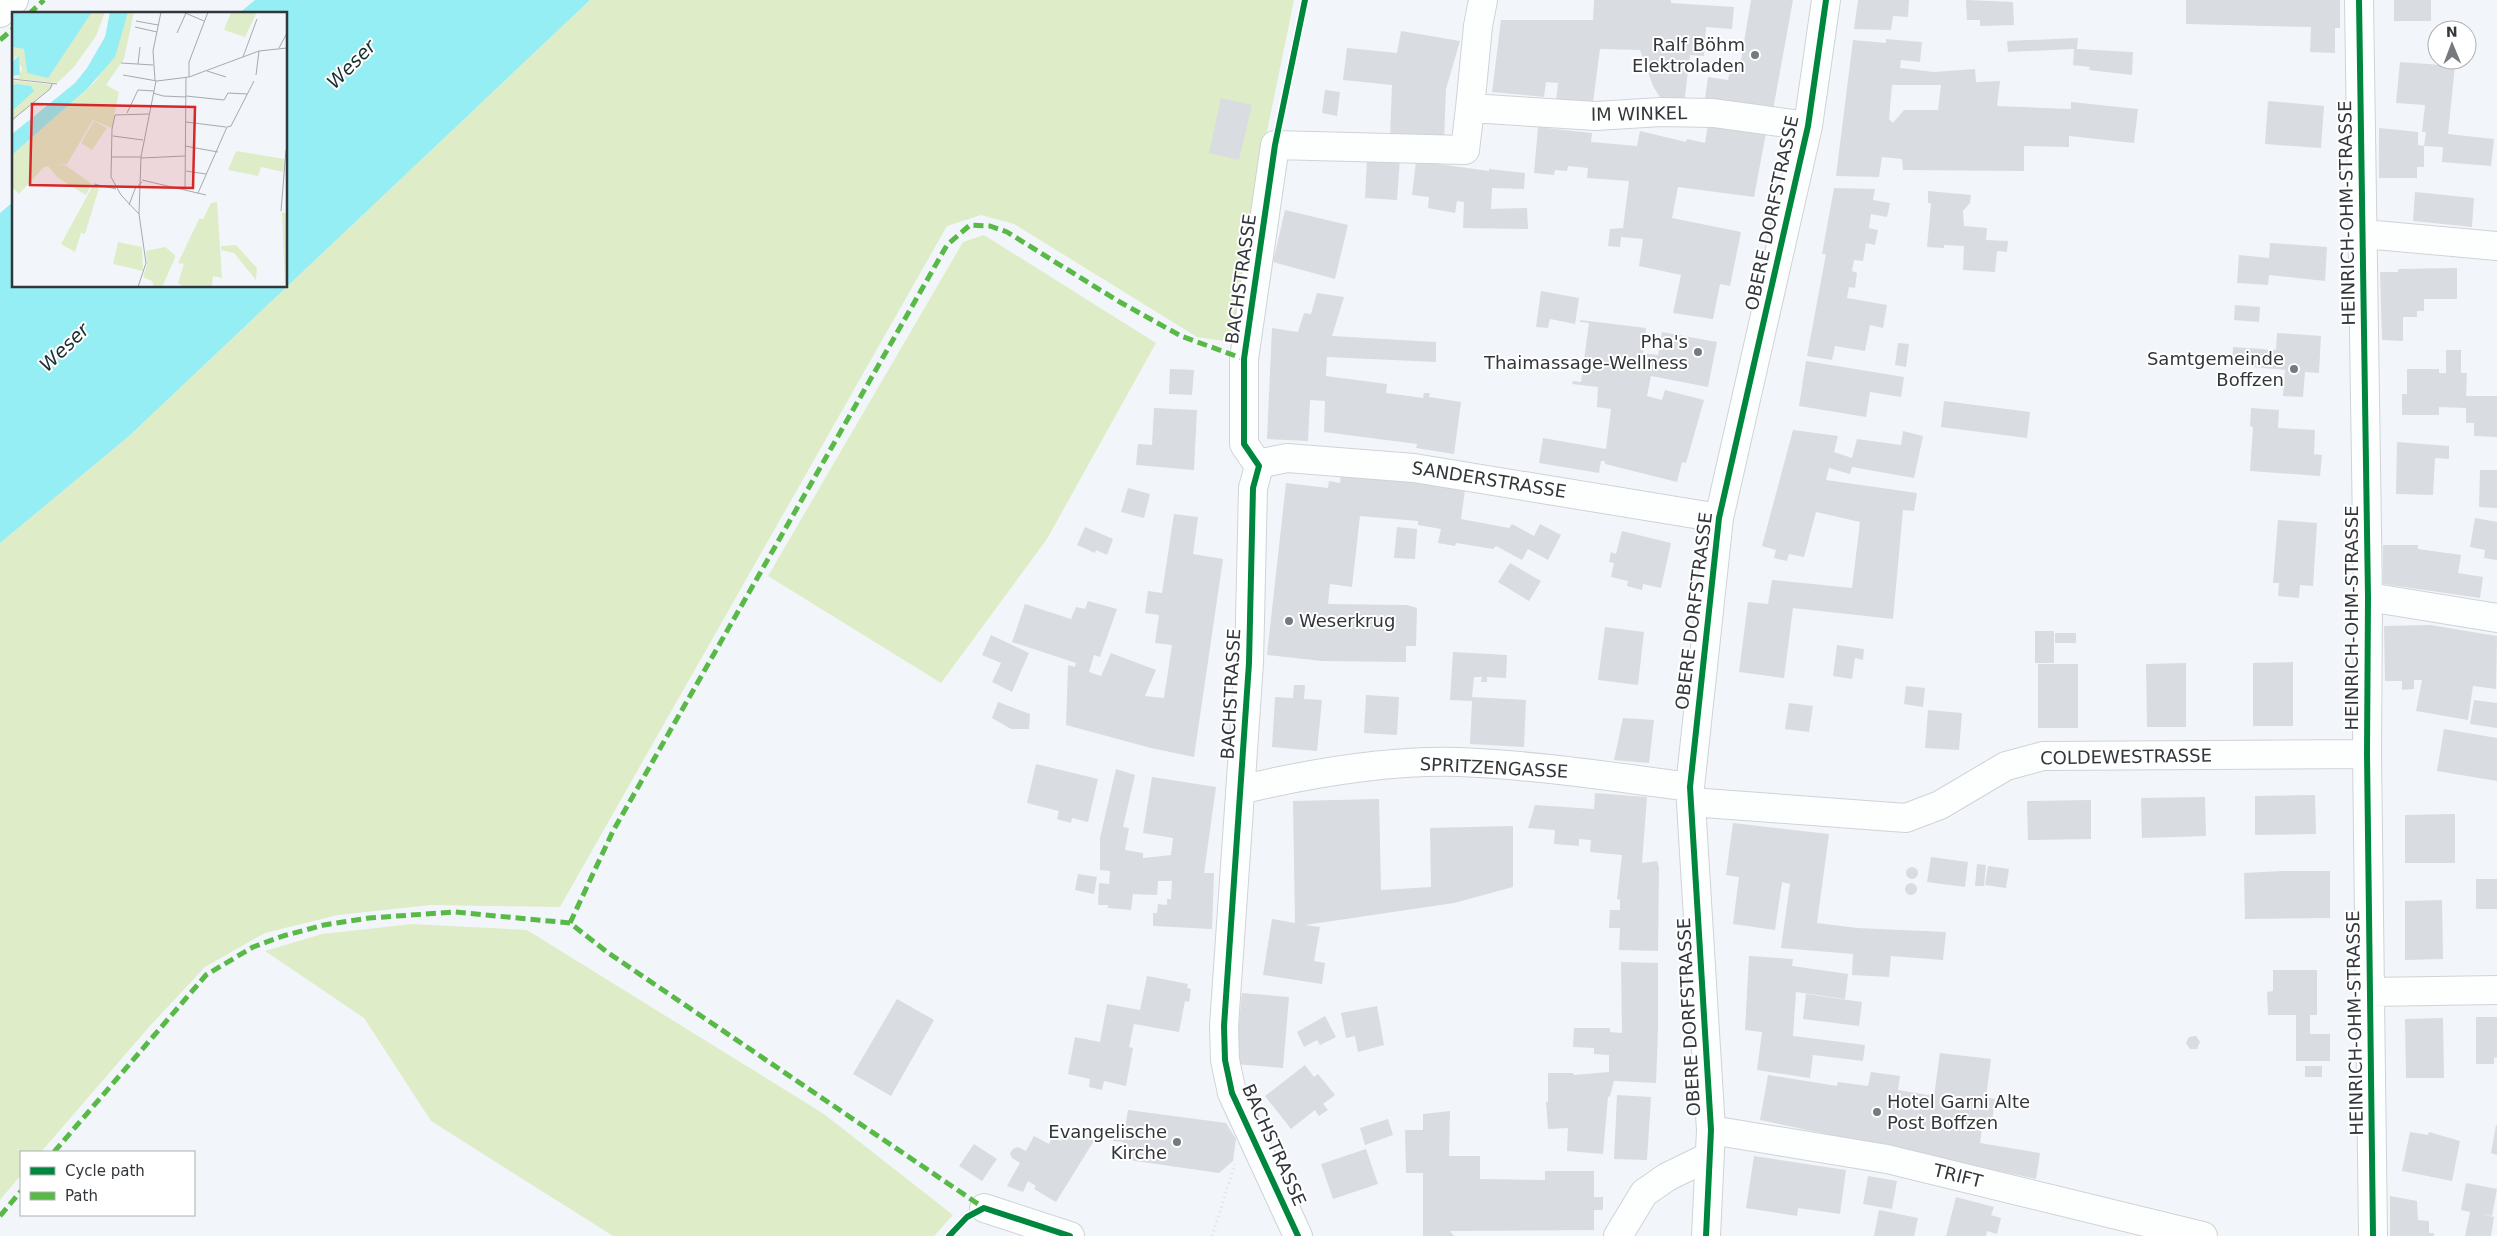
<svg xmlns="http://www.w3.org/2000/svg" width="2497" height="1236" font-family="'DejaVu Sans',sans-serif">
<rect width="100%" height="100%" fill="#f2f6fb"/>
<path fill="#deedc7" d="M590,0H1294L1244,244L1238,343L1197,337L1014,224L981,215L947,226L560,907L431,905L338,915L265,933L205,967L149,1027L41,1152H21V1175L0,1200V543L128,437Z
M984,235L1156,343L1047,539L941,683L768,576L963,242Z
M412,924L527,930L824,1114L953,1215L934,1236H613L431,1121L364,1018L265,951L322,934Z"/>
<path fill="#95eef3" d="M255,0H590L128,437L0,543V213L14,201V286H286V14H238Z"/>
<path fill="#d9dce0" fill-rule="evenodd" d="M1594,0H1671V3L1734,7L1732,29L1706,27L1704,56L1690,55L1684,104L1661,99L1653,86L1640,50L1600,49L1593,102H1556L1558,83L1546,82L1544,97L1492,92L1501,20H1593Z
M1751,0H1793L1773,110L1705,99L1708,77L1728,80L1731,64L1740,66Z
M1858,0H1909L1908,17L1893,16L1891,30L1854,29Z
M1966,0L2013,2L2014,25L1980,26V20H1967Z
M2186,0H2340V28H2335V53L2310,52L2311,27L2186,24Z
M2394,0H2431V21H2394Z
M1401,31L1460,41L1446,89L1444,141L1390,139L1392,85L1343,80L1347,48L1397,53Z
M2078,38L2077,49L2133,52L2132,75L2089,70L2090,67L2073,65L2074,49L2008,52L2007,41Z
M1886,39L1922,42L1920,62L1901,60L1900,68L1934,72L1975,69L1976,82L2000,81L1997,106L2071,109V102L2138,109L2134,143L2069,136V147L2024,146V171L1903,170L1902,159L1882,157L1879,177L1836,176L1853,40L1886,43ZM1892,85H1941L1938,110H1904L1893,123L1889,119Z
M2400,62L2455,66L2448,134L2494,139L2491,166L2442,162L2443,147L2424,146L2426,132H2422L2425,105L2396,103Z
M1325,90L1340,92L1337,116L1322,113Z
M1221,98L1252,105L1239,160L1209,153Z
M2268,101L2324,106L2321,148L2265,144Z
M1708,124L1766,133L1754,197L1678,187L1672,218L1741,232L1730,286L1720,284L1713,319L1673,313L1681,275L1639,266L1643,239L1621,237L1620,247L1608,246L1610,229L1623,228L1629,181L1587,178L1588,168L1568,166L1567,171L1555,170L1554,175L1534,173L1538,127L1592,133L1591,142L1637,146L1640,131L1686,142L1687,139L1705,143Z
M2379,128L2418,132V145L2424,146V167H2417V178H2379Z
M1367,157L1400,158L1397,200L1365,198Z
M1416,161L1489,171V169L1525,173L1524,189L1492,188L1491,209L1527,208L1528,229L1463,228L1464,202L1457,201L1455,213L1428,208L1429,197L1412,195Z
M1834,188L1875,189L1873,200L1890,203L1887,217L1871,214L1869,228L1878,230L1875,245L1866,243L1863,261L1854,260L1852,271L1857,273L1855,288L1849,287L1847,298L1887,305L1883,328L1870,325L1865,351L1835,346L1832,360L1807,356L1826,254H1822Z
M1928,191L1971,195L1970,203L1963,211L1964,226L1987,228L1986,240L2008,241L2007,252L1997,251L1995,272L1963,270L1964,246L1944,245V248L1927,247L1931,203H1928Z
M2415,192L2474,198L2472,227L2413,221Z
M1285,210L1348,225L1335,279L1273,262Z
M2270,243L2327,247L2325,281L2269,275L2268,285L2237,283L2239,255L2269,258Z
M2457,268V299H2424V311H2417V317H2403V341L2382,340L2380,272H2398V269Z
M1541,291L1579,298L1575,324L1550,319L1548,328L1536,327Z
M1317,293L1344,297L1332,336L1436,342V362L1327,357L1326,376L1387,384L1386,393L1423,398L1424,393H1430L1429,397L1461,402L1454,454L1416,448L1417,444L1324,432L1325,401L1310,400L1308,441L1267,439L1272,328L1298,332L1304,313L1311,314Z
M2235,305L2260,307L2259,322L2234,320Z
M1580,320L1646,328L1643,353L1658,355L1662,332L1717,342L1708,387L1651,376L1647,396L1662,400L1665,390L1704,400L1686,463L1682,462L1677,482L1605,464V461H1601L1599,473L1539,463L1543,438L1606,449L1611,409L1597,407L1598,387L1572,384L1573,381L1581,382L1589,323L1580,322Z
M2277,333L2321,336L2319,373L2305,372L2303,397L2283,396L2285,370L2232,365L2233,347L2276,350Z
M1898,343L1909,344L1906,367L1895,365Z
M2446,350H2461V373H2467L2466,396H2497V437L2474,436V423H2466V408L2439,407V415H2402V394H2407V369H2439V373H2446Z
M1806,361L1904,377L1901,397L1870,392L1866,417L1799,406Z
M1170,369L1194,370L1192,395L1169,394Z
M1944,401L2030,412L2027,438L1941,427Z
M1154,408L1197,410L1194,470L1136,465L1138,444L1152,445Z
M2251,408L2279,410L2278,428L2315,430L2314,454L2322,455L2320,476L2250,471L2253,427L2250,426Z
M1793,430L1838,436L1834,452L1852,458L1857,439L1901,445L1903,431L1923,436L1914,478L1852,467L1850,474L1829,468L1826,480L1917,493L1914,511L1903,510L1893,619L1793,608L1784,678L1739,672L1748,602L1768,604L1772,580L1852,588L1860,522L1816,512L1804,557L1789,554L1787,561L1774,558L1776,550L1762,546Z
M2397,442L2449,446V459L2435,458L2433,495L2396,494Z
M1341,470L1465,490L1461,519L1509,528L1512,524L1534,536L1540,524L1561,535L1548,560L1528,549L1522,560L1496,546L1493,549L1456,543L1455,546L1438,543L1441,529L1418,525V521L1360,516L1352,587L1330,584L1328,604L1407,605L1417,608L1416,646H1406V662L1322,661L1267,655L1286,483L1328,488L1329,481L1340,483Z
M2480,470H2497V508L2479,507Z
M1128,488L1150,494L1144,518L1121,512Z
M1174,514L1198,517L1193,554L1223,559L1194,757L1151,748L1066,725L1068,665L1075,667L1076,663L1012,642L1025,604L1071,619L1076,607L1085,609L1088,601L1117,609L1100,657L1094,655L1089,672L1101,676L1111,653L1156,670L1145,696L1164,698L1172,645L1155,643L1159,615L1145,613L1148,591L1162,593Z
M2475,518L2497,522V560L2484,558L2485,550L2470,547Z
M2278,520L2317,523L2313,586L2300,585L2299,598L2278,596L2279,583H2273Z
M1085,527L1113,539L1107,555L1096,550L1095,553L1077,545Z
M1397,527L1417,529L1415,559L1394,558Z
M1622,531L1671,543L1661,588L1643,584L1642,590L1627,586L1628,581L1611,577L1614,563L1609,562L1611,552L1616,554Z
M2383,545H2418V549L2461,555L2458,573L2483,577L2480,598L2383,584Z
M1510,563L1541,581L1529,601L1498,582Z
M2430,625L2497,636L2496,689L2473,686L2468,720L2416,711L2422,680H2414V689L2402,690V681H2385L2384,626Z
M1605,627L1644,632L1638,685L1598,680Z
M2035,631H2054V663H2035Z
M2055,633H2076V643H2055Z
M991,635L1029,653L1012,692L992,682L1001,663L982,655Z
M1837,645L1864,649L1863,660L1855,658L1852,679L1833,676Z
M1453,652L1507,655L1506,678L1487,677V682H1481L1482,677H1474L1472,697L1526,700L1524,747L1470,744L1472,701L1450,700Z
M2293,662V726H2253V663Z
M2186,663V727H2147L2146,664Z
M2038,664H2078V728H2038Z
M1294,685H1305L1304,699L1322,700L1317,751L1272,747L1275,697L1293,698Z
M1906,686L1925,688L1923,707L1904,704Z
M1366,695L1399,697L1397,735L1364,733Z
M2474,700L2497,703V728L2470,724Z
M998,702L1030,714L1029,729H1011L992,718Z
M1789,703L1813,706L1809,732L1785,729Z
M1928,710L1962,713L1959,750L1925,748Z
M1623,718L1654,720L1649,763L1614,760Z
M2444,729L2497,738V781L2437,771Z
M1036,764L1098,779L1088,822L1072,818L1071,823L1057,819L1059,811L1027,803Z
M1116,769L1135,775L1123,827L1129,828L1125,850L1143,853V858L1171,855L1173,838L1143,833L1152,777L1216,787L1204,873H1214L1212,929L1153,926V913H1157L1158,904L1167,905V899H1171L1172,881H1158L1157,895L1133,894L1131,910L1108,908V905H1098L1099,883L1109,884L1110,871L1100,870V838Z
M1595,793L1647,797L1642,863L1657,861L1659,868L1658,951L1619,950L1620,928H1609L1610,910H1620V900L1617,899L1622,855L1590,852L1591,840L1579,839V846L1554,844L1555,830L1528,828L1535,805L1594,809Z
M2315,795L2316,834L2255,835V796Z
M2205,797L2206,836L2142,838L2141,798Z
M1379,799L1381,890L1431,887L1430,828L1513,826V887L1454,903L1305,925L1320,927L1314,961L1325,963L1322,984L1263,975L1272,919L1295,923L1293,801Z
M2091,800V839L2028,840L2027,801Z
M2455,814V863H2405V815Z
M1733,823L1829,834L1817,923L1857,928L1946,932L1943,960L1891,956L1889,977L1852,975L1853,954L1781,948L1790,884L1782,882L1775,930L1733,924L1739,877L1726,875Z
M1931,857L1968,862L1965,887L1927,882Z
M1977,864L1986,865L1984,886H1975Z
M1988,866L2009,869L2006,888L1985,885Z
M1906 873a6 6 0 1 1 12 0a6 6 0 1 1-12 0Z
M2281,871H2330V918L2245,919L2244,873Z
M1078,874L1097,877L1094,894L1075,890Z
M2476,879H2497V909H2476Z
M1905 889a6 6 0 1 1 12 0a6 6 0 1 1-12 0Z
M2442,900L2443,959L2405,960V901Z
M1749,956L1793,959L1792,966L1848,974L1845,999L1796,992L1793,1036L1865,1045L1863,1061L1813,1055L1810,1078L1757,1070L1762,1032L1745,1030Z
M1621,962L1658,963V1029L1656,1083L1614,1081L1610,1096L1608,1097L1603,1154L1567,1151L1568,1128L1548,1129L1546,1102H1548V1073H1573L1574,1075L1609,1072V1055L1594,1054V1048L1573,1047L1574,1028H1610V1032L1622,1033Z
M2273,970H2317V1015H2310V1034H2330V1061H2296V1015H2268L2267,992L2273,991Z
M1147,976L1188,984L1187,988L1191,989L1189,1002L1185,1001L1179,1032L1134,1024L1129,1047L1133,1048L1126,1086L1104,1081L1102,1090L1089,1087L1090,1079L1068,1074L1075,1037L1100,1042L1107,1004L1140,1010Z
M1242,993L1289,997L1283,1068L1235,1064Z
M1806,994L1862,1002L1859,1026L1803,1019Z
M897,999L934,1020L891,1096L853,1074Z
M1377,1006L1384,1045L1358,1052L1355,1036L1346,1038L1341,1013Z
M1325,1016L1336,1037L1320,1045L1317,1040L1304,1047L1297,1032Z
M2476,1017H2497V1057L2494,1058V1064H2476Z
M2443,1018L2444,1078H2406L2405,1019Z
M2196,1036L2200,1042L2197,1049H2190L2186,1043L2189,1037Z
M1940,1053L1991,1059L1986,1097L1995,1099L1992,1122L1983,1120L1980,1143L2040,1153L2036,1179L1760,1120L1768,1075L1837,1086L1838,1082L1868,1086L1871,1072L1900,1076L1898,1090L1934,1096Z
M1305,1065L1314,1077L1318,1074L1335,1095L1323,1104L1328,1110L1319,1116L1315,1110L1291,1129L1265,1096Z
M2305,1066H2322V1077H2305Z
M1617,1095L1651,1097L1647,1160L1614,1159Z
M1128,1110L1226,1123L1236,1139L1233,1161L1219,1173L1121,1159L1123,1142L1113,1141L1115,1126L1125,1127Z
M1450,1111L1449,1156H1480V1179L1545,1180V1171H1594V1197H1603V1210H1594V1230L1450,1231L1454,1236H1423V1173H1406L1405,1130H1423V1114Z
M1388,1119L1393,1135L1365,1145L1360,1128Z
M2496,1125H2497V1155L2491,1153Z
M1069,1127L1095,1139L1056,1202L1034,1189L1036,1186L1028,1181L1023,1192L1007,1186L1020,1163L1012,1158L1010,1153L1013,1149L1018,1147L1026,1151L1034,1136L1049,1144L1053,1136L1061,1141Z
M2410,1132L2428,1135L2429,1132L2460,1141L2452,1181L2402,1171Z
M974,1144L997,1159L982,1181L959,1166Z
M1366,1149L1378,1184L1333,1199L1321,1164Z
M1754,1156L1846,1170L1840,1214L1798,1208L1797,1216L1746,1208Z
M1868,1176L1897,1181L1892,1209L1863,1204Z
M2466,1183L2497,1189L2492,1216L2480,1214L2494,1217L2491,1236H2465L2470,1212L2461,1210Z
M2390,1196L2417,1201L2418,1220L2429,1221V1233H2434V1236H2390Z
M1956,1197L1994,1207L1991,1215L2001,1218L1997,1234L1987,1231L1986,1236H1946Z
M1879,1210L1918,1218L1914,1236H1874Z"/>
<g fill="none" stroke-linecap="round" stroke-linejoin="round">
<defs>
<path id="minor" d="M2359,0L2368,597L2367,754L2373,1236
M0,13L14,0
M1470,108L1478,26L1483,0
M2364,234L2497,246
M1259,466L1267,462L1287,458L1414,468L1719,518
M2368,597L2497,618
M1240,790C1311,773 1386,760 1459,762C1536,765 1613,777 1690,787
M1691,802L1906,818L1940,805L2006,766L2043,756L2367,754
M2370,992L2497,990
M1711,1130L1887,1159L2203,1236
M984,1208L1070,1236
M1298,1236L1232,1093L1225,1060L1224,1026L1249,663L1253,488L1259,466L1244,444V359L1275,145L1465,150L1470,108L1596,116L1661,112L1713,113L1808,126
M1618,1236L1644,1193L1667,1177L1708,1157
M1706,1236L1711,1130L1690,787L1719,518L1808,126L1826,0"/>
</defs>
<use href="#minor" stroke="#cfd3d7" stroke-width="30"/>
<path stroke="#dedfe1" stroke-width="3" stroke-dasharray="1 4" stroke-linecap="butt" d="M1212,1236L1235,1164"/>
<use href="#minor" stroke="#fdfefe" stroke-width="28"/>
<path stroke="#58b947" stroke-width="5" stroke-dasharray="10 5" stroke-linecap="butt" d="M29,14L44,0
M0,40L14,28
M570,923L613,831L947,245L970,225L990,226L1007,232L1118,301L1181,336L1244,359
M54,1152L206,975L253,947L283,936L324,925L369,918L455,912L570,923L607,952L984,1208L981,1209
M0,1216L21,1191"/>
<defs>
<path id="cycleway" d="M2359,0L2368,597L2367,754L2373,1236
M949,1236L967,1217L984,1208L1070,1236
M1298,1236L1232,1093L1225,1060L1224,1026L1249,663L1253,488L1259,466L1244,444V359L1275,145L1305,0
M1706,1236L1711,1130L1690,787L1719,518L1808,126L1826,0"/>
</defs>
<use href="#cycleway" stroke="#fff" stroke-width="9"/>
<use href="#cycleway" stroke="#00873e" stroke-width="6"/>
</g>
<g fill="#76797e" stroke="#fff" stroke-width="2">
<circle cx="1755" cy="55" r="5"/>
<circle cx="1698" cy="352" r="5"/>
<circle cx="2294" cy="369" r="5"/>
<circle cx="1289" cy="621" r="5"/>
<circle cx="1877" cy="1112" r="5"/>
<circle cx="1177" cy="1142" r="5"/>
</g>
<g text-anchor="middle" stroke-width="4" stroke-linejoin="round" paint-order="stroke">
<g font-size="18" fill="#33363a" stroke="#fff" text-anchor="end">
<text x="1745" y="51">Ralf Böhm<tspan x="1745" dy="21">Elektroladen</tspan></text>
<text x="1688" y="348">Pha's<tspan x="1688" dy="21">Thaimassage-Wellness</tspan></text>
<text x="2284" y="365">Samtgemeinde<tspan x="2284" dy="21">Boffzen</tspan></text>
<text x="1299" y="627" text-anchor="start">Weserkrug</text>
<text x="1887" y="1108" text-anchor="start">Hotel Garni Alte<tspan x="1887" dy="21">Post Boffzen</tspan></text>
<text x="1167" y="1138">Evangelische<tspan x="1167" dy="21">Kirche</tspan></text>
</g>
<g font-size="18" fill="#33363a" stroke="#fff">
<text transform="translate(1639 114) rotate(-1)" y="6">IM WINKEL</text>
<text transform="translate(1772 213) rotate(-78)" y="6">OBERE DORFSTRASSE</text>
<text transform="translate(2347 213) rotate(-91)" y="6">HEINRICH-OHM-STRASSE</text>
<text transform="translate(1241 279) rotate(-82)" y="6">BACHSTRASSE</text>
<text transform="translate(1489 480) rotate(9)" y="6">SANDERSTRASSE</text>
<text transform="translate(1694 611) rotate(-83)" y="6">OBERE DORFSTRASSE</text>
<text transform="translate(2352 618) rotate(-90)" y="6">HEINRICH-OHM-STRASSE</text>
<text transform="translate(1231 694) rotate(-87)" y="6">BACHSTRASSE</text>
<text transform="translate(2126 757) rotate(-1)" y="6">COLDEWESTRASSE</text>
<text transform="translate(1494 768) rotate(3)" y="6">SPRITZENGASSE</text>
<text transform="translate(1689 1017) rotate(-93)" y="6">OBERE DORFSTRASSE</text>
<text transform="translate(2355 1023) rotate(-91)" y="6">HEINRICH-OHM-STRASSE</text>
<text transform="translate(1274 1145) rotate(66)" y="6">BACHSTRASSE</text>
<text transform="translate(1958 1176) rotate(14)" y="6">TRIFT</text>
</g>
<g font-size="19" font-style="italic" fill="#1a3031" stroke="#fff">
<text transform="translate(351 64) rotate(-45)" y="7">Weser</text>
<text transform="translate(64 347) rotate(-44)" y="7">Weser</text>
</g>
</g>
<g transform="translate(12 12)">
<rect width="275" height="275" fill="#f2f6fb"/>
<path d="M80,0H93L84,24L62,55L45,71L0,66L7,65L10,57L4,44L0,50V35L12,37L15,61L35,65ZM116,0H122L112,47L94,73L107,80L100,116L81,108L55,152L32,155L7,182L0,175V143L82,71L100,46ZM219,0H245L233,25L212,18ZM0,68L42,73L0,109ZM82,109L95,116L80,138L69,131ZM224,139L273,147L271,160L249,155L246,164L216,158ZM53,153L80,172L74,183L46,166L36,154ZM80,175L87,176L73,222L69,221L63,240L49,232ZM205,190L210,266L201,264L200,275H172L166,271L172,252L166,251L187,207H191L199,191ZM270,200L275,202V275H273ZM106,230L130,235L131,259L101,252ZM224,233L245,256L244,268L222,241L209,238V234ZM153,235L163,243V246L150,275H142L140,269L131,265L135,252L134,239Z" fill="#deedc7"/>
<path d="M0,0H80L36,66L15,61L12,37L0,35ZM98,0H116L103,45L76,76L0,143V122L63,71L75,56L93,25ZM7,44L8,63L0,64V50ZM4,72L19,74L22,79L0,99V74Z" fill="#95eef3"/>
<path fill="none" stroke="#a6a9ae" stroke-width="1" d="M171,0L192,9M124,9L146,13M123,15L145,20M165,21L174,1M267,36L275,21M231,45L245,7M109,51L141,53M126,52L128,35M195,59L214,65M111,63L145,69L177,65L247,39L275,36M244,63L247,39M177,65V50L196,0M0,67L45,72M143,68L141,39L149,0M141,81L151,84L174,85M174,84L212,88L216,81L235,82M115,101L126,78L142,79M0,108L38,77L40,72M174,110L214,115M101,124L131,128M173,134L206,140M100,145H129M129,146L173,144M174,159L194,162M130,168L194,183M82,172L104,177M173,178L174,65M186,181L215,115L219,114L242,69M117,193L123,177L130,170M269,199L274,138M127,202L109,183L99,165L100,117L103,103L137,102M126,275L134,251L127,202L129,145L144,69"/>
<path fill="#d62828" fill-opacity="0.15" stroke="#d62828" stroke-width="2.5" d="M20,92L183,95L181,176L18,173Z"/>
<rect width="275" height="275" fill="none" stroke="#33363a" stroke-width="2.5"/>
</g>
<rect x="20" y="1151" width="175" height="65" fill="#ffffff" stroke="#adafb0"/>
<rect x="30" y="1167" width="25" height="8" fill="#00873e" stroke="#adafb0"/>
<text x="65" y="1176" font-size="15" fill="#33363a">Cycle path</text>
<rect x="30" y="1192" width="25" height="8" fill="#58b947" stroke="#adafb0"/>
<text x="65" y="1201" font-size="15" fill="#33363a">Path</text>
<g transform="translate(2452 45) rotate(359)"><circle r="24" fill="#ffffff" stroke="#adafb0"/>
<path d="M0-4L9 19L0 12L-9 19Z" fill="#76797e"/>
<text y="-8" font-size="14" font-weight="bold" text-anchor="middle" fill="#33363a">N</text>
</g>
</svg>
